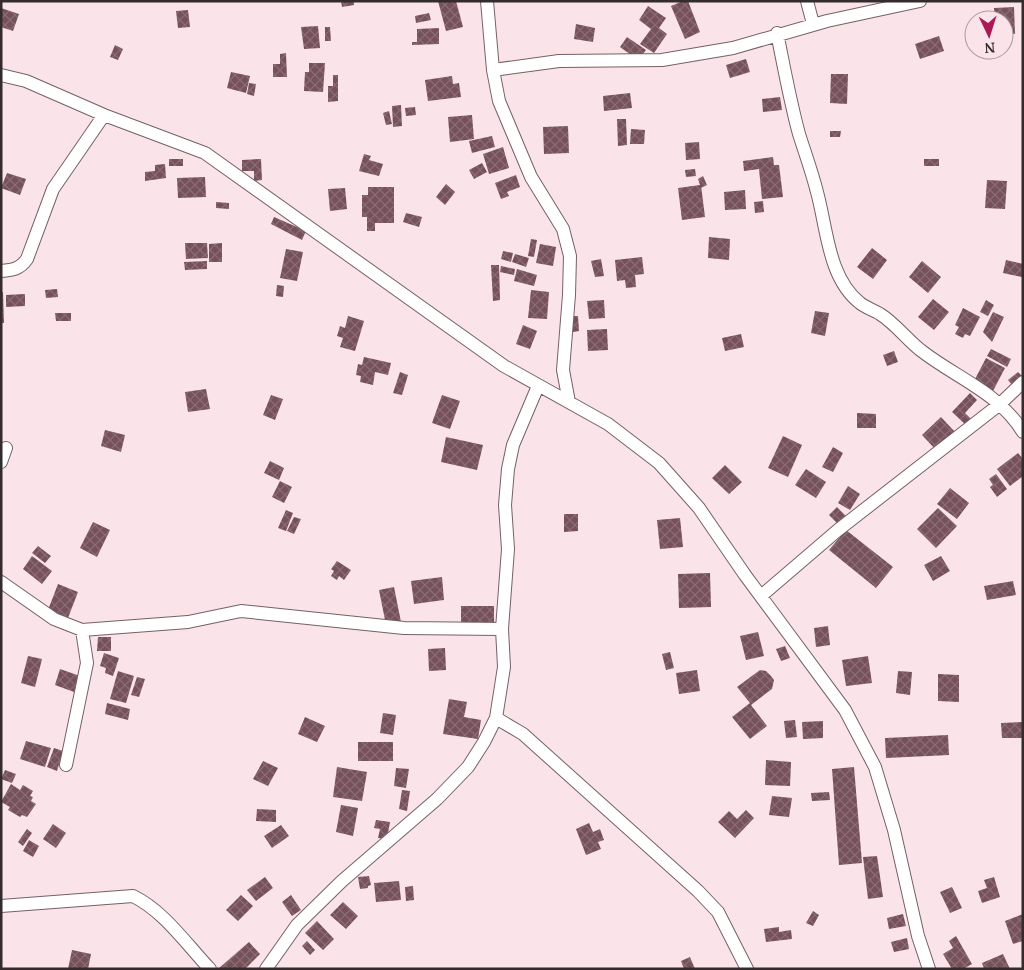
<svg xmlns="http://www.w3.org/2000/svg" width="1024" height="970" font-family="'PT Serif',serif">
<defs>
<pattern id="building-cross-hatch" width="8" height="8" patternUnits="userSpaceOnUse" patternTransform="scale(1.25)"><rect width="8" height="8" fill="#76505a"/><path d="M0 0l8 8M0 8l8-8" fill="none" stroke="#896c74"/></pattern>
</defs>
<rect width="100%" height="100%" fill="#fae4e9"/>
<path fill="url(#building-cross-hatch)" d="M341,1H354V5L342,7Z
M438,1H456L463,27L446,31Z
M683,1H688L700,32L685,39L671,6Z
M648,6L666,18L659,28L667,34L654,53L640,44L651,29L639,20Z
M1014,7L1015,34H1004V20H995L994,8Z
M1,8L19,14L13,31L1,27Z
M188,10L190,27L178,28L176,11Z
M429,13L431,20L416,23L415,16Z
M576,24L595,28L593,42L574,39Z
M318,26L320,48L304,49L301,27Z
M325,27H330L331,41H325Z
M439,28V44L412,45V42H417V29Z
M939,36L944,51L920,59L915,44Z
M627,37L646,50L638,60L620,47Z
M115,45L123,49L118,60L110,57Z
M286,53L287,77H273V64H280V54Z
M746,59L750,72L730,78L726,65Z
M309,63H325L323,92L304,91L305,72H309Z
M231,72L250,76L246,93L227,88Z
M831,74H848L847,104L830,103Z
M333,75H338V101L328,102V86H333Z
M452,76L453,84L459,83L461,97L428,101L425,80Z
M249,83L256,84L254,96L247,94Z
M630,93L632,108L604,111L603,96Z
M780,97L782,110L763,112L762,99Z
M401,105L402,126L393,127L392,106Z
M415,107L416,115L406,116L405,108Z
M389,111L392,124L386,125L383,113Z
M472,115L474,139L450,142L448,117Z
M617,119H626L627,145L618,146Z
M568,126L569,153L544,154L543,127Z
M631,129L645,130L644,144H630Z
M830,131H841L840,137H830Z
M492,136L495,147L472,153L469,141Z
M699,142L700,159L686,160L685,143Z
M503,147L509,168L489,174L483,154Z
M364,154L371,156L369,160L383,164L379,176L359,171Z
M773,157L774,165H779L783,197L762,199L759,169L744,171L743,161Z
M169,159H183V166H169Z
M261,159L262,180L254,181V171H242V160Z
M924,159H939V166H924Z
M482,163L487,172L474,179L469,170Z
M165,164L166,178L145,181V172L155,171V165Z
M695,169L696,176L686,177L685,170Z
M7,173L26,179L20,195L1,188Z
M516,175L520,187L507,192L509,196L501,199L495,183Z
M703,176L707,185L701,188V185L705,217L682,220L678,188L700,185L698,179Z
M205,177L206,197L178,198L177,178Z
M987,180L1007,181L1005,209L985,208Z
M446,184L455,192L445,205L436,197Z
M368,187H394V223H375V231H367V217H362V195H368Z
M345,188L347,209L330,211L328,189Z
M745,190L746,209L725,210L724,192Z
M763,201L764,212L755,213L754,202Z
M216,202L229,203V209L216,208Z
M406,213L422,217L419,227L403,222Z
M274,217L306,231L302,240L271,224Z
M709,237L730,239L729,260L708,258Z
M531,239L537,240L534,257L528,256Z
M185,243H207L208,258L186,259Z
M222,243V262H209V244Z
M540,244L556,247L553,266L536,263Z
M872,248L887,260L873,279L857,267Z
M286,249L303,252L297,281L280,278Z
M503,251L513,253L511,262L501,259Z
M515,254L529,258L526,267L512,262Z
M642,257L644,274L635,275L636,287L626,288L625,280L617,281L615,260Z
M601,259L604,276L595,277L591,261Z
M1006,260L1023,264L1022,277L1003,273Z
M207,261V269L185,270L184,262Z
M922,261L941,277L928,293L909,277Z
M491,265H499L500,300L493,301Z
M501,266L515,269L514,275L500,272Z
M517,269L537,275L534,286L514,281Z
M277,285L284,286L283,297L276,296Z
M57,289L58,297L46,298L45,290Z
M531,290L549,292L547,319L528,318Z
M1,292H3L4,323H1Z
M25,294V306L6,307V295Z
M933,299L949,312L934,330L918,317Z
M604,300L605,318L589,319L587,301Z
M986,300L994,305L988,316L980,312Z
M963,308L980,317L970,336L965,334L963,338L955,334L959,327L955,325Z
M815,311L829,313L825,336L811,333Z
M993,312L1004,317L992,342L983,332Z
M55,313H71V321H56Z
M348,316L364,321L355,351L340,347L343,338L337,336L340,326L345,328Z
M572,316H578L579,331L573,332Z
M523,325L537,331L530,349L516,344Z
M607,329L608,350L588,351L587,330Z
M741,334L744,347L725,351L722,338Z
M991,349L1011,359L1007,367L987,356Z
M894,351L898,362L887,366L883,355Z
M364,357L391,363L388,375L375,372L373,385L360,382L361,376L356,375L358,364L362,365Z
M986,358L1005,368L993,391L974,381Z
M400,372L408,375L402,395L393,393Z
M1018,372L1023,377L1013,386L1008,380Z
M206,389L210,409L188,412L185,392Z
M970,393L977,400L965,413L973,421L968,427L952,412Z
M271,395L283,399L275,420L263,415Z
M442,395L460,401L450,429L432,423Z
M857,413L876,414V428H857Z
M941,417L955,432L936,450L922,435Z
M105,430L125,435L121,452L101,446Z
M783,436L802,445L788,477L768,468Z
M446,437L483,445L477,470L441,462Z
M833,447L843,453L833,472L822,467Z
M1018,453L1023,459V476L1010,486L997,469Z
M270,461L284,468L279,480L264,473Z
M725,465L742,482L729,494L712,478Z
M806,469L826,482L816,498L795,485Z
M996,474L1007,489L997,497L990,487L993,485L989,479Z
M280,481L292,487L284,503L272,497Z
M848,486L860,494L850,510L838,503Z
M950,488L969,503L957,519L937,504Z
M837,507L847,517L839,525L829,515Z
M938,508L957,526L936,548L917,529Z
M286,510L293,513L286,531L278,528Z
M564,514H578V531L564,532Z
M294,517L301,519L294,534L287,531Z
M680,518L683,547L660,549L657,520Z
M93,522L110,530L97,557L80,548Z
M846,530L893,567L876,588L829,550Z
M38,546L51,556L45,563L32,553Z
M32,556L52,571L42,584L23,569Z
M941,556L950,571L933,581L924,565Z
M337,561L351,570L344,580L339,576L337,580L331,576L334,571L331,569Z
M710,573L711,607L679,608L678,574Z
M442,577L444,600L414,604L411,581Z
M1013,581L1016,595L987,600L984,586Z
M58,584L78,592L68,618L48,610Z
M394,587L401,622L386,625L379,590Z
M461,606H494V625H461Z
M828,626L830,645L816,647L814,628Z
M758,632L764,656L746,660L740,636Z
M98,637H111V651H97Z
M785,646L790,658L781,661L776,649Z
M445,648L446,670L429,671L428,649Z
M670,652L674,668L666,670L662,654Z
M104,653L119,658L113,676L105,673L106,668L100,666Z
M28,656L42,659L35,687L21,683Z
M868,656L872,683L846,686L842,660Z
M60,669L80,676L74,692L55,685Z
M697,670L700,691L679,694L676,673Z
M760,670L766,671L771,676L774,680L772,689L751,705L767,726L750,739L732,717L750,703L737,687Z
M118,671L134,676L126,703L110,699Z
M898,671L912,672L910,695L896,693Z
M938,674L959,675V702L938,701Z
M137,677L145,679L139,697L131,695Z
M449,699L467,702L464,717L481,720L478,739L443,734Z
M107,703L130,709L128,720L105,714Z
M383,713L396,715L393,735L380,733Z
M305,717L325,726L317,742L298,734Z
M795,720L797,737L786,738L784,721Z
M823,721V738L803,739L802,722Z
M1023,722V738H1002L1001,723Z
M948,735L949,755L886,758L885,738Z
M26,741L51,748L45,767L20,759Z
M358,742H393V761H358Z
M54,748L63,751L57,771L47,767Z
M766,760L791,762L790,786L765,785Z
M263,761L278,768L268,786L253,779Z
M337,767L367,772L362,801L333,797Z
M854,767L862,863L839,865L832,769Z
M396,768L409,769L406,788L394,786Z
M5,770L16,774L12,783L1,779Z
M11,784L20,790L23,785L33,791L30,796L33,797L31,801L36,804L27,817L22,815L20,817L8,810L10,807L1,802Z
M402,790L410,791L407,811L399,809Z
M829,792L830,800L812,801L811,793Z
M772,796L792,798L789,817L769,815Z
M341,805L358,808L353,836L336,832Z
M257,809L276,810V822L256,821Z
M746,810L754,818L735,838L718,822L729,811L737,819Z
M376,820L390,822L387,839L378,838L380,829L374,828Z
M589,823L593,832L600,829L604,840L598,842L601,849L586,855L576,829Z
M53,824L66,833L56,848L43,839Z
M281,825L289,836L272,848L264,836Z
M27,829L32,833L23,846L18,842Z
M29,840L39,846L33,857L23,851Z
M877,856L883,897L868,899L863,857Z
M369,876L371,885L368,886V888L360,889L358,877Z
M265,877L273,888L256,901L247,890Z
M994,877L1000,897L982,903L978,891L987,888L984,880Z
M399,881L401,900L376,902L374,883Z
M413,886L414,900L406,901L405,887Z
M952,887L962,908L950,913L940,892Z
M241,895L253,906L238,921L226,910Z
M291,895L301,910L292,916L282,902Z
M343,902L358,916L346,929L330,915Z
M813,911L819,915L813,926L806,923Z
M903,914L906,926L889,929L887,918Z
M1023,914V941L1013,944L1005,921Z
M317,921L334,939L323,950L305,933Z
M779,927V932L791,930L792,939L766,942L764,929Z
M956,936L972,964L963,969H952L943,954L953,948L949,941Z
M907,938L909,949L894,952L891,942Z
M307,941L315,950L310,955L302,946Z
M249,942L260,954L245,969H218Z
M72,950L91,954L88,969H68Z
M1003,954L1010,969H984L982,963Z
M690,957L695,969H684L681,961Z"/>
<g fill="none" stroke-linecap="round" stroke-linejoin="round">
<defs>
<path id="minor" d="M487,1L493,70L499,101L531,177L563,229L570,256L569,295L563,370L569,402
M807,1L813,24
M777,33C784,67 790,101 799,134C805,153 812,172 817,192C827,228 828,278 860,303C866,308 874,310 880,314C896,324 908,341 923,352C957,378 999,393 1023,432
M493,70L559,61L662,60L733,48L827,21L920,1
M1,75L26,81L104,115L205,153L504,366L608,424L659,463L699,508L745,575L845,710L875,767L894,830L918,936L929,969
M1,271C13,270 20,269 27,259L53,189L104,115
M1,462L6,448
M1,582L54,619L82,630L188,622L241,611L404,628L502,629
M761,596L838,530L1000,404L1023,382
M496,718L523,734L698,891L718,912L747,969
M66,765L87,663L82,630
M1,906L133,896C164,911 187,945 210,969
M266,969L297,925L342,881L437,799L468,767L484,742L496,718L504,667L502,629L508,549L505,505L508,469L513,445L538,386"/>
</defs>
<use href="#minor" stroke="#746165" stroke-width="14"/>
<use href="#minor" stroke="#fff" stroke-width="12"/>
</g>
<rect width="1024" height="970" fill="none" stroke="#332b2d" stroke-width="5"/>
<g transform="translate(989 35) rotate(176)"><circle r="24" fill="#fae4e9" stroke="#aa9a9e"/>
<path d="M0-4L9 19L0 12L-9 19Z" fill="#a91a57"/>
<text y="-8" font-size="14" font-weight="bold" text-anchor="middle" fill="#332b2d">N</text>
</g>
</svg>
